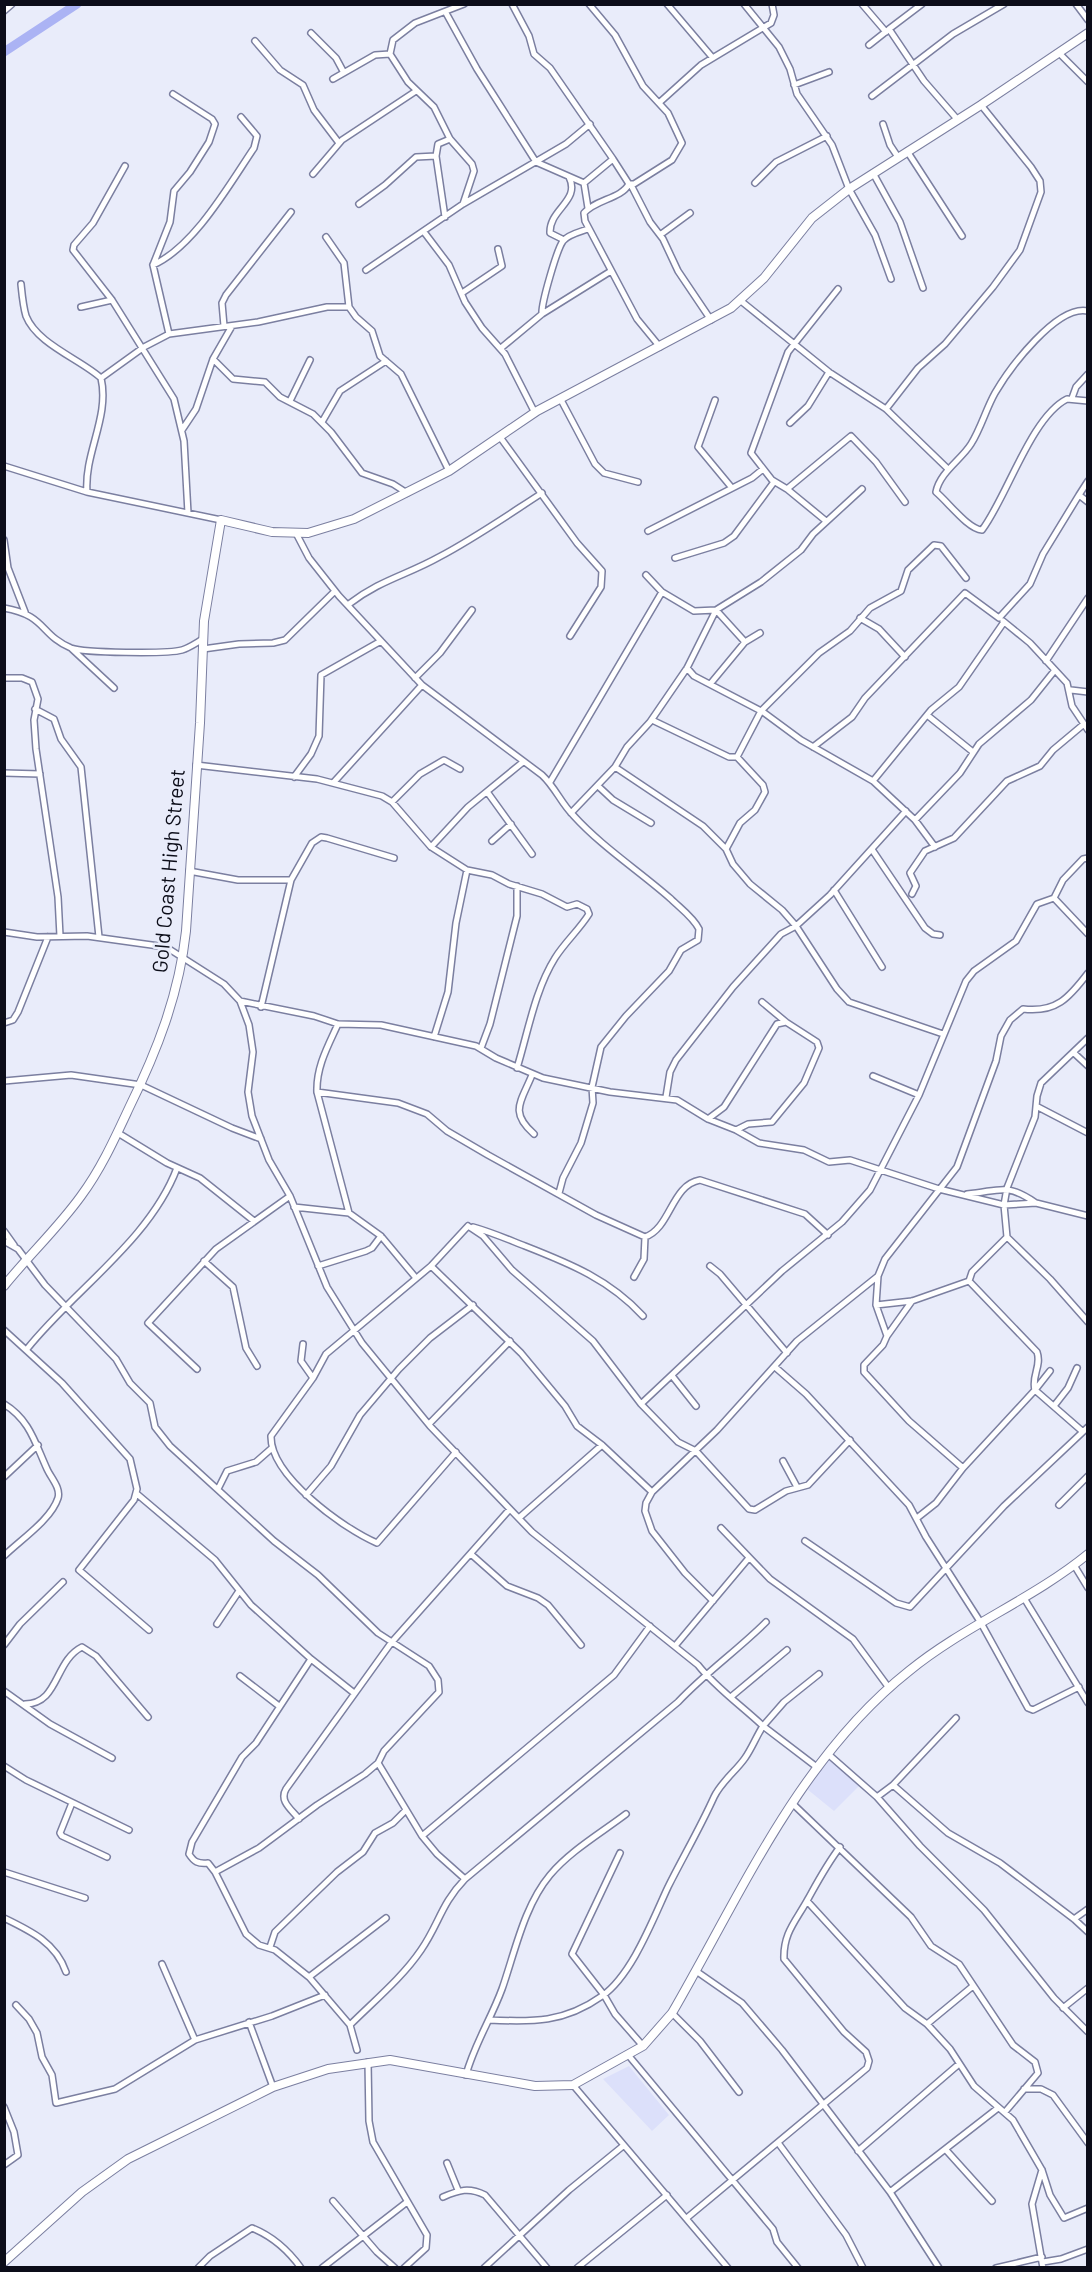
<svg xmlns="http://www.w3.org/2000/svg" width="1092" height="2272" font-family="Barlow,sans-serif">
<rect width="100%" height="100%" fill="#e9ecfa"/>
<path fill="#dce0fa" d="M828,1759L859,1786L834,1811L807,1789Z
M629,2066L669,2115L652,2131L603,2079Z"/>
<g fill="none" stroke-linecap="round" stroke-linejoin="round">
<path stroke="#abb3f4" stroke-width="9" d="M4,52L77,4"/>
<defs>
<path id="street" d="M512,4L529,36L534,54L550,68L613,159
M667,4L712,57
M744,4L779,47L790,69L797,94L832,145L849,189L875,235L891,279
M862,4L886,32
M922,4L889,29L924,81L957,119
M1076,4L1088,20
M4,11L12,4
M446,13L477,69L536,162L584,183L588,208
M311,33L336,58L343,71
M255,41L280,70L303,85L314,110L339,143
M869,45L888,30
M1059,53L1088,82
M333,79L375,55L390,54L393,40L415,23L464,4
M794,85L829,72
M872,96L953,34L1004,4
M660,102L701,65L771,23L774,15L772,4
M883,124L890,145L898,157
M907,151L962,236
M436,156L445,217
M125,166L93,223L74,245L73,250L112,300L174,399L184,441L188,513
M873,173L900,222L923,288
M313,174L342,140L416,91
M584,183L613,159L629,184H634L672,160L682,143L668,113L643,86L615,35L589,4
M755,183L776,162L827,136
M629,184C621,199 596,199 584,213L585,221L637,319L660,347
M631,185L650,222L663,239L678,271L711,320
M359,204L385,185L416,157L436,156L438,144L450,139
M463,204L566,144L590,124
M424,232L449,265L465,302L482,328L505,354L535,413
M660,235L690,213
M326,237L344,263L349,307L356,317L372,331L380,356L401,374L449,471
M564,240L550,233C549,209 581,201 569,177
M153,265C194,247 229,185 254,148L257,136L241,117
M366,270L463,204L474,171L472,164L450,139L434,107L408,82L390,54
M21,284C22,294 23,306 26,316C37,344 80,359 101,378C110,417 84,453 87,492
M838,289L788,352L751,453L772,480L787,489L851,436L876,462L905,502
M462,293L502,266L498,249
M741,301L829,372L886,409L948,469
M81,307L112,300
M1088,311C1057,304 1009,369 995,393C986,409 981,428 971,444C961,460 940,472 936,492C949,503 968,529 982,530C1007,497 1031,417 1067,399L1088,401
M542,314C541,304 557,249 563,241C569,234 580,232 588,229
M224,326L222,303L226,295L291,212
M169,334L153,265L170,222L174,191L190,172L209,142L215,124L212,119L173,94
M501,348L542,314L611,271
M213,359L233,379L265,382L280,397L313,414L331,432L362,473L393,484L407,493
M101,378L144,347L169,334L258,322L327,307H349
M560,398L595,464L604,473L638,482
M1072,398L1076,387L1088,374
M715,400L698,447L732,488
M290,401L310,360
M886,409L918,368L945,344L993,287L1020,250L1041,192L1040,181L1031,167L981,105
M322,422L340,391L386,361
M790,423L808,406L829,372
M182,430L196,409L213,359L232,326
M500,437L577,543L602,571L601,587L570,636
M4,466L87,492L221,520
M1088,481L1079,495L1088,502
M787,489L826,521
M648,531L752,478L763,469
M297,535L309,558L339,596L422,685L334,782
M4,540L8,568L25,612
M675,558L724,543L734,536L774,482
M646,575L662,592
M349,604C380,580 407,575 439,557C475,538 508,515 542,493
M4,608C46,615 40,635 71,648C84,653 168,654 182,650C189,648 196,643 203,639
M860,618L879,629L905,657
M1003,621L1030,643L1067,683L1072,706L1088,730
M72,649L114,688
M203,649L239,644L273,643L285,640L335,591
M1046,661L1088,598
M687,668L694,676L763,712L801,740L873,781L915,820L935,847
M4,678H22L32,682L38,699L34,720L36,749L58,897L60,936
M415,678L440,653L472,610
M711,683L745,642
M422,685L542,775C555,787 561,803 573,815C602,847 638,870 671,899C680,908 693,917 699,929L698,940L681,950L669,971L626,1016L601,1047L592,1087L593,1103L581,1143L563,1178L559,1193
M1071,690L1088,692
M35,709L54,719L61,739L81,767L99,937
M927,715L973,752
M652,720L729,757H737L761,711L819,653L850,631L870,608L901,591L908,570L934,545L941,546L966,578
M813,747L852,717L865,698L965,593L999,618L1030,584L1043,554L1079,495
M196,765L317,779L382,796L392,802L431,847L467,870L492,875L509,884L542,894L567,907L577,904L587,909L589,914C579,930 565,942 555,958C535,990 528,1032 517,1068
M615,767L703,826L726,849L733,864L750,884L782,910L796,926L837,989L849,1002L943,1034
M4,773L40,774
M294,777L311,754L319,736L321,675L381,641
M873,781L931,710L959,687L1004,622
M550,782L662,592L694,611L716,610L745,642L760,633
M598,786L613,800L651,823
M488,793L532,854
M392,802L420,774L444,760L460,769
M571,813L615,767L627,747L650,722L687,668L716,610L761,582L801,550L813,534L862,489
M915,820L960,773L979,744L1031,700L1055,670
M492,841L511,824
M431,847L468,807L523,762
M726,849L740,823L755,810L765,792L763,785L737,757
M873,851L925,928L933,934L940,935
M189,871L238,880H291
M834,890L882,967
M912,894L916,886L910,873L925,851L954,838L1007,781L1040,766L1053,750L1084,724
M1054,898L1063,880L1083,859L1088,858
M4,932L37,937L87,936L166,947L224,984L240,1001L249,1025L253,1052L248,1092L252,1116L269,1160L290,1196L327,1287L362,1343L430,1426L532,1532L698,1665C716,1688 742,1706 763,1726C756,1737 752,1748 745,1758C736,1771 721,1782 714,1797C700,1828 683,1857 668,1887C653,1919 632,1975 602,1996C564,2023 533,2022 489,2020
M240,1001L314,1016L338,1024L381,1025L476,1046L496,1058L543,1078L610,1092L677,1100L708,1119L736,1130L759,1143L804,1150L829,1162L850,1160L939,1189L1004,1205L1007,1237L972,1272L969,1281L1037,1352C1042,1366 1031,1376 1035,1390L963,1468L936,1503L917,1518
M762,1002L786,1022
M261,1007L291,880L312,843L321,837L327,838L394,858
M4,1023L13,1020L18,1012L48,937
M338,1024C328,1046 316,1067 317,1092L349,1213
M434,1037L448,992L456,923L467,870
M1088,1038L1041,1083L1037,1096L1035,1117L1007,1188L1004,1205L1036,1203L1088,1216
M481,1048L490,1024L517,916V886
M1074,1053L1088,1066
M532,1075C521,1102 509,1112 534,1134
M873,1076L919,1095
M4,1081L71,1075L141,1085L232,1128L261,1139
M317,1092L398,1103L427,1114L447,1131L488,1155L596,1215L645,1237C671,1228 671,1185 700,1180L805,1214L828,1235
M666,1097L670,1072L676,1060L733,987L781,934L796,926L830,895L906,811
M1038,1107L1088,1133
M708,1119L724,1107L777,1024L786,1022L817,1042L819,1048L804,1083L772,1122L748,1124L736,1130
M118,1133L167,1163L200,1178L254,1221
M967,1194C1001,1191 1005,1182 1036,1203
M294,1207L349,1213L381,1236L416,1278
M468,1226L483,1236L512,1270L593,1341L641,1404L678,1442L696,1451L749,1509L755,1510L786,1491L808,1485L850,1440
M473,1227C491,1232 507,1239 525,1246C571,1264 610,1280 643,1316
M4,1231L14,1245
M1007,1237L1050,1279L1088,1322
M4,1241L18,1249L45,1285L116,1359L130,1383L150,1403L155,1427L170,1446L274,1541L318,1575L378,1633L429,1666L438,1680L439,1692L384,1751L378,1763L365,1774L317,1805L259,1848L215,1872L208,1863C198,1864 194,1862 189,1854L192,1842L242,1757L256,1743L311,1659
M204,1261L233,1287L246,1348L257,1366
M318,1266L366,1251L372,1248L381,1236
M431,1266L521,1353L565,1406L577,1426L602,1445L652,1492
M710,1266L720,1274L787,1353
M878,1276L876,1305L887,1336L883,1345L864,1365V1372L909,1421L963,1468
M634,1277L644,1259L645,1237
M876,1305L912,1301L969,1281
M4,1330L62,1383L130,1459L137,1489L134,1500L79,1570L149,1630
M887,1336L912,1301
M303,1344L301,1361L313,1378
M27,1349C74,1290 150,1240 177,1168
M775,1367L806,1394L909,1505L926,1537L981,1623L1028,1708L1033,1710L1079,1687
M197,1369L148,1323L216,1249L290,1196
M1050,1371L1035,1390L1082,1431
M673,1377L696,1406
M4,1404C30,1420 35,1443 47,1469C51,1478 61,1488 58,1498C51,1520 20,1540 4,1556
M641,1404L782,1271L842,1222L870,1190L919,1095L966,981L974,971L1016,941L1037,904L1054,898L1088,934
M1054,1406L1068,1388L1077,1368
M429,1424L510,1341
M456,1452L377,1543C344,1529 270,1476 271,1436L313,1378L326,1354L431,1266L468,1226
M783,1461L797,1487
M4,1477L38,1445
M218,1489L227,1471L256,1462L272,1448
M137,1494L215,1560L251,1605L311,1659L354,1693
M306,1495L331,1466L360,1415L399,1369L430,1338L473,1305
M1059,1505L1088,1476
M520,1517L602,1445
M721,1528L770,1579L853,1639L889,1688
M805,1541L896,1603L910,1607L1004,1506L1088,1427
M472,1555L507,1586L538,1598L548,1605L581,1645
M1074,1565L1088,1588
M1024,1598L1088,1703
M713,1601L685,1573L652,1531L645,1511L646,1503L652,1492L717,1430L797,1341L878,1276L885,1259L957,1167L996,1061L1001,1036L1010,1020L1023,1009C1056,1013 1069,998 1088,973
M217,1624L239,1591
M4,1645L20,1624L63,1582
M675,1646L748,1559
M240,1676L279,1706
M4,1691L50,1724L112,1758
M732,1696L787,1650
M25,1704C59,1704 54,1661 82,1647L96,1656L148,1717
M828,1754L877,1797L920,1846L984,1910L1054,1998L1088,2032
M378,1763L422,1836L437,1854L465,1879
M4,1766L26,1780L129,1830
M818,1768L763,1726L784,1702L819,1674
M893,1785L948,1833L1000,1863L1074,1919L1088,1932
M877,1797L893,1785L956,1718
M72,1803L60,1833L62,1836L107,1857
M792,1803L911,1917L931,1946L959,1964L1013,2045L1035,2062L1038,2073L1005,2112
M299,1819C291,1809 279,1801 286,1789L391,1643L510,1509
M422,1836L614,1675L650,1626
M620,1853L572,1954L604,1995L615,2014L643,2046
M4,1872L85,1898
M215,1872L246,1934L259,1945L275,1950L309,1977L350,2025L357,2050
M807,1901L905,2008L927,2024L950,2049L974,2086L1013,2120L1042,2170L1050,2195L1064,2218L1088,2208
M4,1918C31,1931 56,1943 66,1972
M1074,1919L1088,1909
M270,1947L275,1932L337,1872L363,1852L375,1833L393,1823L406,1810
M162,1964L195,2040
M696,1971L742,2003L782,2050L890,2192L939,2268
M309,1977L386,1918
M16,2005L29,2019L37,2033L42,2057L52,2075L56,2103L115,2089L195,2040L272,2016L325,1995
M1063,2008L1088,1988
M672,2013L700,2041L739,2092
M249,2022L273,2087
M927,2024L973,1986
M350,2025C374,2001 402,1978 421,1950C439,1924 441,1904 465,1879L678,1702C705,1673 738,1650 766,1622
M629,2056L773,2229L777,2242L798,2268
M368,2062L369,2121L373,2142L427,2235L426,2248L404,2268
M466,2075C474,2045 491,2019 502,1989C515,1952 524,1906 550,1875C570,1851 601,1833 626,1814
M573,2085L728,2268
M1024,2089H1041L1053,2095L1088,2143
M4,2107L14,2132L18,2155L4,2165
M779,2144L846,2235L863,2268
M946,2150L992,2201
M858,2151L959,2064
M447,2163L458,2190
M1042,2170L1032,2204L1043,2268
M890,2192L998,2108
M443,2197C459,2190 469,2187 485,2195L547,2268
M333,2201L377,2252L395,2268
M688,2217L867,2068L869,2061L866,2052L844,2032L784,1959C783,1933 796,1921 808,1899C818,1881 827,1864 840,1847
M1043,2262L1061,2259L1088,2249
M198,2268L210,2256L252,2228C272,2236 288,2250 301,2268
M322,2268L407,2202
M484,2268L569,2190L623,2146
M577,2268L667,2195
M996,2268L1042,2257"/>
<path id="secondary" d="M4,1286C29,1255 58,1228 81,1196C101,1169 115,1138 129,1108C157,1051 179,995 186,931L200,723L204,621L221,520L272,532L308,533L354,519L449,471L537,411L731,308L764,278L812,218L849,189L981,105L1088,33
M4,2262L82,2192L128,2159L273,2087L328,2069L390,2060L535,2086L573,2085L643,2046L672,2013C741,1894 799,1758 909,1671C964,1626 1033,1599 1088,1554"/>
</defs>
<use href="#street" stroke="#7b7fa0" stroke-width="8"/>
<use href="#secondary" stroke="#7b7fa0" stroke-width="10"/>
<use href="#street" stroke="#fff" stroke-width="5"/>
<use href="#secondary" stroke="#fff" stroke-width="8"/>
</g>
<g text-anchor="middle" stroke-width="5" stroke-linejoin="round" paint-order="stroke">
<g font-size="21" fill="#0c0d19" stroke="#e9ecfa">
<text transform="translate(169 871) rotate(-85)" y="7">Gold Coast High Street</text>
</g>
</g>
<rect width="1092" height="2272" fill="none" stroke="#0c0d19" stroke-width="12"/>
</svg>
